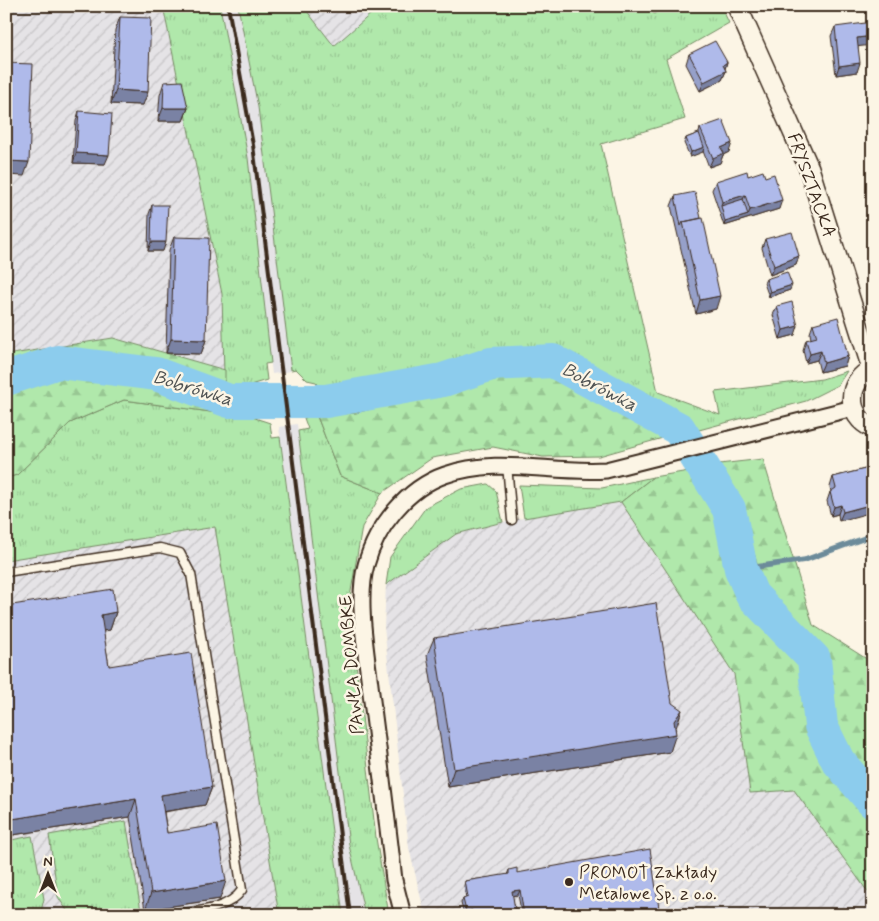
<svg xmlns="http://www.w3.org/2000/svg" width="879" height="921" font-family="Mynerve,sans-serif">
<defs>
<pattern id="industrial-furrows" width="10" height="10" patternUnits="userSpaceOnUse" patternTransform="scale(1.25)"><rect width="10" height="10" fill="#e5e3e6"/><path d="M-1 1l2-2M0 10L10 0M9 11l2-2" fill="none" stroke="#c5c3c5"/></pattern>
<pattern id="grass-tufts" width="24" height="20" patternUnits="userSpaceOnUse" patternTransform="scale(1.25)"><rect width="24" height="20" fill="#b0e8ab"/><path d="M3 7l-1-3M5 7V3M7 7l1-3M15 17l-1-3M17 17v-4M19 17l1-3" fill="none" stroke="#98c793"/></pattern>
<pattern id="forest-firs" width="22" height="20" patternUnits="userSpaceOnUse" patternTransform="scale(1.25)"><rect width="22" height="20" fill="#b0e8ab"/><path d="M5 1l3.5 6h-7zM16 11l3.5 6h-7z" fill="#98c793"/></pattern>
</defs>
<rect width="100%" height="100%" fill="#fcf5e5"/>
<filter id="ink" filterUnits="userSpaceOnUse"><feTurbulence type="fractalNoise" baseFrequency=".02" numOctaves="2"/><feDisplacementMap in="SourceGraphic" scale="10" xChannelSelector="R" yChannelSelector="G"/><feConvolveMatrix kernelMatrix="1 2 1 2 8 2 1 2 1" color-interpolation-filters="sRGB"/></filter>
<g filter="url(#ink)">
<path fill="#e5e3e6" d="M220,6H238L247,46L258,107L278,249L291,371L272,374L248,158Z
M297,424L349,845L365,915H343L279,427Z"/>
<path fill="url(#industrial-furrows)" d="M6,6H163L222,294L225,370L113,338L6,355Z
M303,6H380L334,47Z
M247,429L310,915H6V478Z
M621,502L734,674L750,792L794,789L873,899V915H425L409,848L384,627L386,585L456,534L512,520Z"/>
<path fill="url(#grass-tufts)" stroke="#768964" d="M163,6H220L248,158L271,363L265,364L267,380L243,387L246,415L270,423L272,438L280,437L343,915H248L278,909L215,527L6,560V478L17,475L70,423L124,400L225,414L222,294Z
M238,6H303L334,46L380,6H648L654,14L665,6H721L729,23L666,59L685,119L601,144L658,392L720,415L715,392L822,379L847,371L838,385L806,401L699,430L560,352L513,350L443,372L335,393L324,391L316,382L307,380L296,369L291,370L258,107Z
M317,416L340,476L382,493L362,527L349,603L376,838L389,915H365L349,845L298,431L308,429L304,418Z
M653,477L621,502L524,518L519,485L602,488Z
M488,484L496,491L503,522L456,534L386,585L390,557L426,507L461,489Z
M126,821L141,911L123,915H70L58,897L49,835Z
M32,836L44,899L40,915H6V841Z"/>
<path fill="url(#forest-firs)" stroke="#768964" d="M113,338L225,370V414L124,400L70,423L17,475L6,478V355Z
M537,372L587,391L670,436L599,456L543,457L493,447L432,458L382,493L340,476L317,416L356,413L451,388Z
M763,459L813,625L873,663V791L865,784L827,718L830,660L808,648L765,594L744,515L719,464Z
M695,470L718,519L743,599L801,662L809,706L823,758L873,815V899L794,790L750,793L734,674L621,502L653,477Z"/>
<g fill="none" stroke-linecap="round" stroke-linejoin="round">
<path stroke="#6c8b9a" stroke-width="5.5" d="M741,569L805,560L873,535"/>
<path stroke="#8ccced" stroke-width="34" d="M6,379L58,362L156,374L229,401H326L443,380L491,364L553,361L679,429L729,509L741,569L752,595L814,659L821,726L838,761L873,802"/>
<defs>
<path id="service" d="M507,465L512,520
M6,572L160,548L180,553L191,574L242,890C227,912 192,911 167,915"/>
<path id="minor" d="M403,915L394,880C387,818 379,755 371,693C367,657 356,600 366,565C376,527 407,488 445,475C498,456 551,474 606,470L853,408"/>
<path id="tertiary" d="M737,6L809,168L872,369
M873,369C846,381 845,416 873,428"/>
</defs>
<use href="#service" stroke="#3b2a1e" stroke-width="11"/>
<use href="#minor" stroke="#3b2a1e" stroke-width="19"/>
<use href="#tertiary" stroke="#3b2a1e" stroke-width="22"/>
<use href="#service" stroke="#fcf5e5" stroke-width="8"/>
<use href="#minor" stroke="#fcf5e5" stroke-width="15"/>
<use href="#tertiary" stroke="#fcf5e5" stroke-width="19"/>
<path stroke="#3b2a1e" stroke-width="4" d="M228,6L253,145L350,915"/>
</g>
<path fill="#96a0c9" stroke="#3b2a1e" d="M120,17L143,105L111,104L115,30Z
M835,27L858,47L857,72L836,75L831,36Z
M689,54L727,62L725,69L726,71L722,80L700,91L686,64Z
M164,82L188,108L183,121H158L160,95Z
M79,111L105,164L73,163L76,121Z
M700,128L729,152L723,155L720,163L709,167L703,151L690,157L684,143L686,138L699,133Z
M748,176L765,177L779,209L724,226L712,190L716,181Z
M675,196L716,309L696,314L671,206Z
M152,205L163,251H148L149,214Z
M174,237L206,340L201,354L166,353L169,250Z
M765,239L799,256L796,265L770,275L762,248Z
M766,279L790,290L769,297L764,283Z
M777,306L795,335L780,339L773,315Z
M813,324L848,356L845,366L820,372L817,360L806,363L803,350L806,340L811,339L810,333Z
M873,467L839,521L838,514L831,516L827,501L830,492H831L830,487L833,477Z
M6,606L116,612L110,630L103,631L109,666L212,787L205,805L164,812L167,833L220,899L145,910L130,817L6,836Z
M434,638L676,728L670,752L448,787L427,655Z
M509,870L517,873L660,915H522L518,895H512L516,915H464L461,903L463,899L466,898L464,886L465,881L507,875Z"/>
<path fill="#7a82a4" stroke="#3b2a1e" d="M873,36V45L854,47L857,38Z
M727,62L724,72L726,71L722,80L700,91L704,82L723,65Z
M860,63L857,72L836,75L839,66Z
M116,90L148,92L143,105L111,104Z
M163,108H188L183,121H158Z
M732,143L729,152L723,155L720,163L709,167L713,158L721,148Z
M704,147L703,152L690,157L691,152Z
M76,153L109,155L105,164L73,163Z
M6,161L29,162L24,176L6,175Z
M745,195L741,204L721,206L722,202Z
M782,200L779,209L724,226L725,222L748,215L750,210Z
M151,242H166L163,251H148Z
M799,256L796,265L770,275L774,266Z
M792,285L790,290L769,297L770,292Z
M720,296L716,309L696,314L700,300Z
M798,326L795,335L780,339L783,330Z
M171,339L206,340L201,354L166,353Z
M821,351L817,360L806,363L810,354Z
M848,356L845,366L820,372L824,363Z
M873,504V512L839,521L843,512Z
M841,505L838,514L831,516L834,507Z
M116,612L110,630L94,632L101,615Z
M682,710L676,728L671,735L676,734L670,752L448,787L454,769L674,721Z
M212,787L205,805L155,813L161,795Z
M136,799L130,817L6,836V820Z
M226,881L220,899L145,910L151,893Z
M520,890L518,895L510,896L512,891Z
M472,910L470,915H464L466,911Z"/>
<path fill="#afbaea" stroke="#3b2a1e" d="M120,17L151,18L148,92L116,90Z
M873,22V36L857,38L860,63L839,66L835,27Z
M715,41L727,62L723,65L726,71L704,82L689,54Z
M6,63L33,64L29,162L6,161Z
M182,81L188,108H163L164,82Z
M79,111L112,114L109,155L76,153Z
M723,120L732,143L721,148L724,153L713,158L700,128Z
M699,133L704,147L691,152L686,138Z
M747,171L748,176L763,171L765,177L774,174L782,200L750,210L745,195L722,202L716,181Z
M695,192L701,218L683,222L681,226L675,196Z
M743,199L748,215L725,222L721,206Z
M152,205H168L166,242H151Z
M703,218L720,296L700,300L683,222Z
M792,232L799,256L774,266L765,239Z
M174,237L209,238L206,340L171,339Z
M787,272L792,285L770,292L766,279Z
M792,302L798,326L783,330L777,306Z
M838,317L848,356L824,363L821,351L810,354L806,340L817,337L813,324Z
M873,467V504L843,512L841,505L834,507L830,492L836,488L833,477Z
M113,589L116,612L101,615L109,666L191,653L212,787L161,795L167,833L217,825L226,881L151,893L136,799L6,820V606Z
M656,603L672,703L682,710L674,721L676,734L454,769L434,638Z
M650,849L660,915H524L520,890L512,891L516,915H473L472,910L466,911L463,899L468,897L465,881L509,874V870L517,868V873Z"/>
</g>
<circle fill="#3b2a1e" stroke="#fcf5e5" stroke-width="2" cx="569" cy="882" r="5"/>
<g text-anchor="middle" stroke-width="5" stroke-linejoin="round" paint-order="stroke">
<g font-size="18" fill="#3b2a1e" stroke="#fcf5e5">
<text transform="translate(812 185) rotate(70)" y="6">FRYSZTACKA</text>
<text transform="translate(351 665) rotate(-95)" y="6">PAWŁA DOMBKE</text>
</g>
<g font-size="18" fill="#3b2a1e" stroke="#fcf5e5" text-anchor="start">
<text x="579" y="878">PROMOT Zakłady<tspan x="579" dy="21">Metalowe Sp. z o.o.</tspan></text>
</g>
<g font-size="19" font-style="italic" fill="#4f5252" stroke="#fcf5e5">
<text transform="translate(600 386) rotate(28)" y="7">Bobrówka</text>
<text transform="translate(193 387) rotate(17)" y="7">Bobrówka</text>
</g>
</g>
<rect width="879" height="921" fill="none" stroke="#fcf5e5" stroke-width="25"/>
<rect x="12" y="12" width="854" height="896" fill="none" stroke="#3b2a1e" stroke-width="2" filter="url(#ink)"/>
<g transform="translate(48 874)" stroke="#fcf5e5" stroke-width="4" paint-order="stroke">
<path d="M0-4L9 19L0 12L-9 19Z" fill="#3b2a1e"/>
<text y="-8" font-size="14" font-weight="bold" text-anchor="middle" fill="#3b2a1e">N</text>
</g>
</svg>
